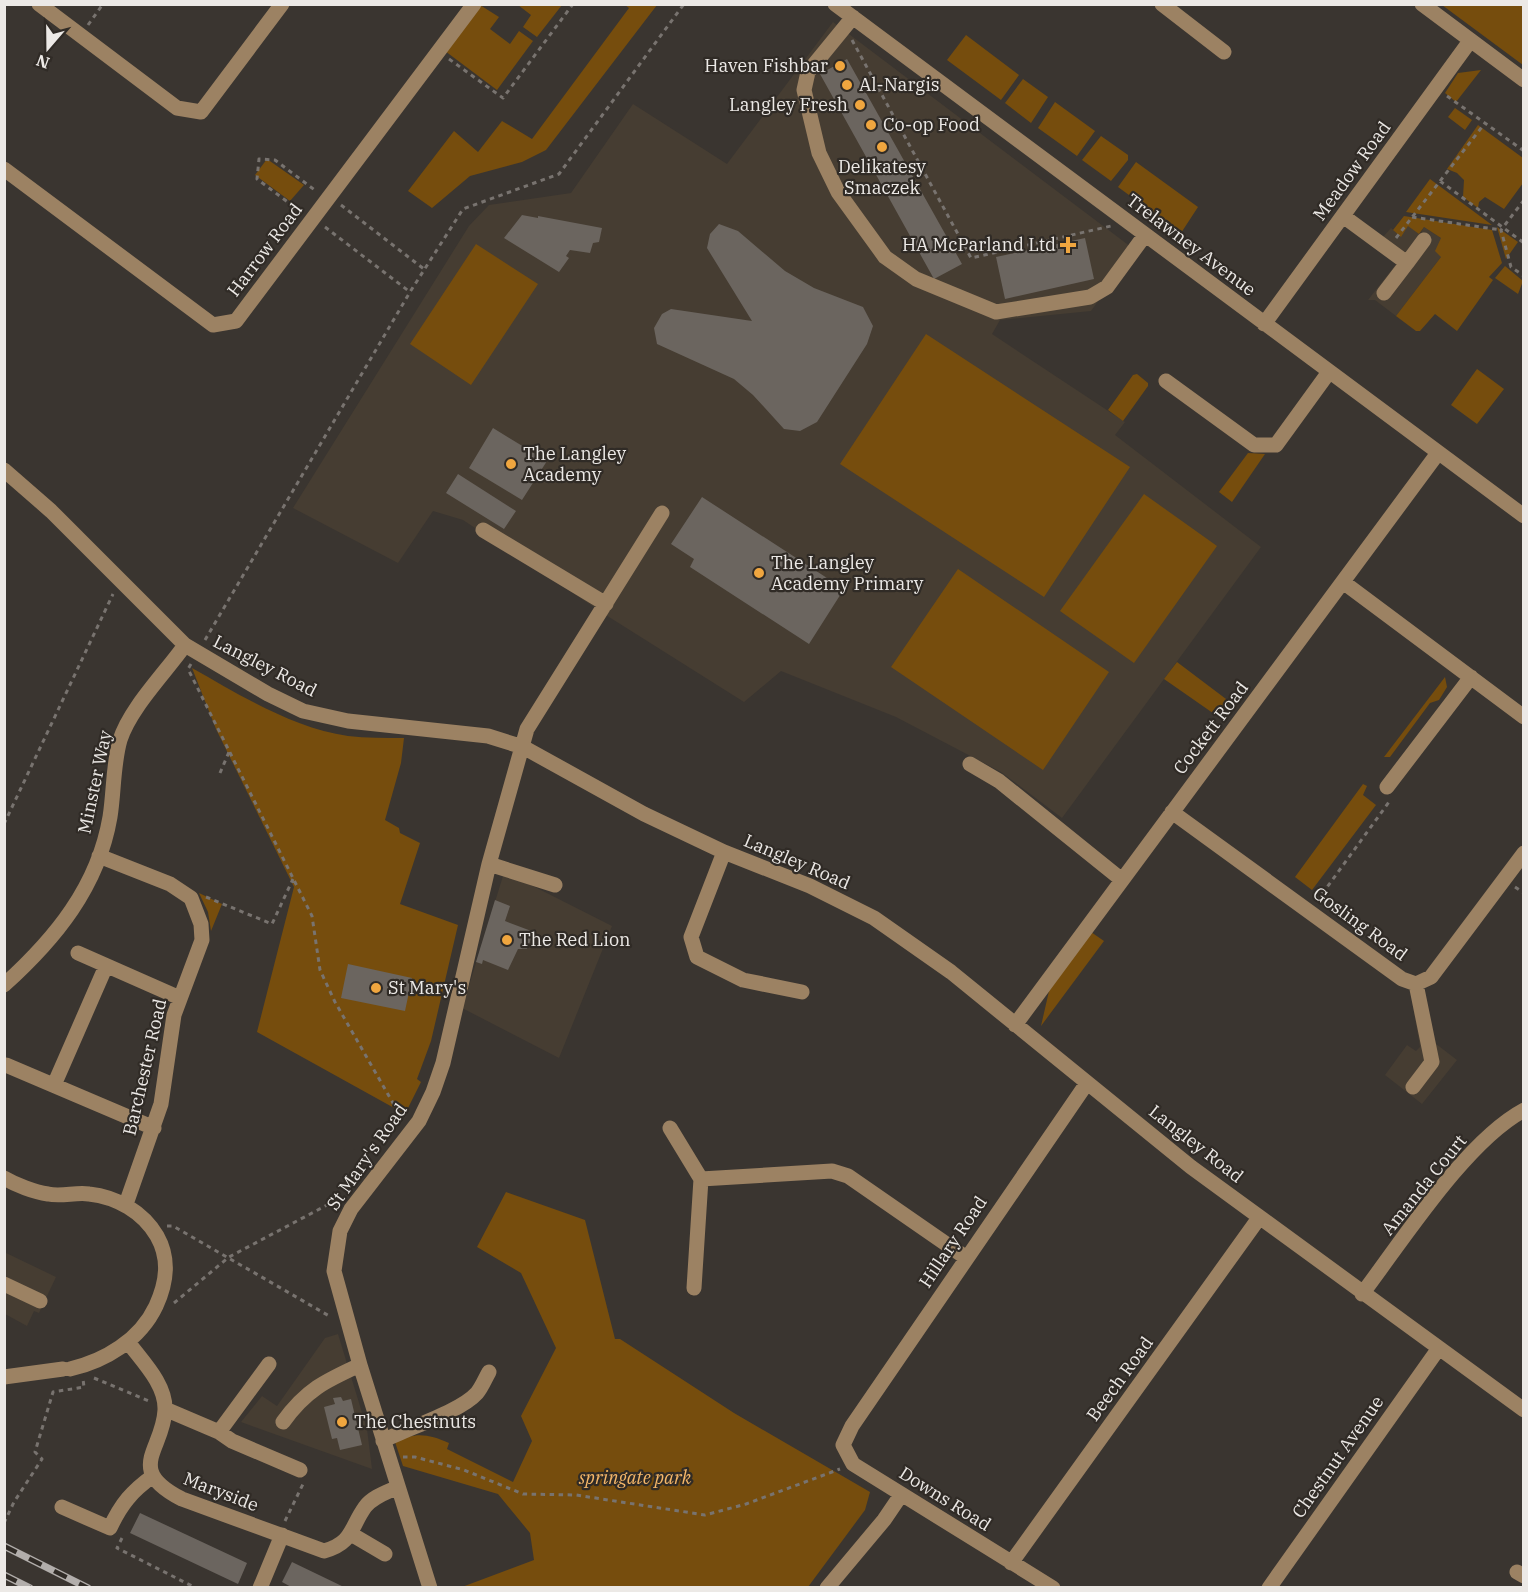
<svg xmlns="http://www.w3.org/2000/svg" width="1528" height="1592" font-family="'IBM Plex Serif',serif">
<rect width="100%" height="100%" fill="#3a3530"/>
<path fill="#463d32" d="M833,22L1135,250L1091,311L1000,320L992,334L1125,422L1115,435L1261,547L1062,818L1001,772L896,717L781,671L744,702L609,617L463,520L433,511L398,563L293,508L469,226L489,205L571,193L633,104L727,164Z
M1354,212L1356,220L1382,238L1391,228L1401,236L1408,225L1420,234L1424,227L1441,238V257L1396,316L1375,300H1368L1396,264L1392,256L1346,226Z
M503,876L527,883L612,926L559,1058L462,1008Z
M1412,1001L1420,1002L1427,1037L1457,1060L1422,1104L1385,1075L1407,1045L1416,1051L1420,1047Z
M4,1252L56,1277L39,1313L34,1311L27,1326L5,1314Z
M338,1334L367,1429L372,1469L241,1422L262,1396L277,1406L325,1338Z"/>
<path fill="#764d0d" d="M480,5L499,17L490,29L510,44L519,31L533,41L497,90L445,51Z
M518,5H562L537,37L523,27L531,15Z
M625,5H657L546,150L522,162L470,176L432,208L408,191L454,131L478,152L502,121L532,139L629,8Z
M1442,5H1523V65Z
M966,35L1019,75L1001,100L947,60Z
M1481,70L1456,102L1445,93L1458,73Z
M1023,79L1048,97L1031,123L1005,103Z
M1055,102L1095,131L1077,156L1038,128Z
M1455,108L1472,120L1465,130L1448,117Z
M1478,125L1523,158V183L1504,209L1485,197L1479,202L1478,208L1463,197L1464,180L1457,173L1447,169Z
M1101,136L1128,155V160L1111,181L1082,160Z
M267,159L304,185L290,201L255,175Z
M1136,162L1198,207L1181,233L1118,187Z
M1430,179L1492,225L1406,212Z
M1404,216L1492,230L1502,263L1489,277L1493,280L1457,331L1435,314L1420,331H1416L1396,316L1441,257L1435,251L1441,238L1424,227L1419,234L1408,226L1401,237L1393,230Z
M1497,227L1518,242L1506,259Z
M476,244L538,284L471,385L410,344Z
M1505,266L1523,281L1518,294L1495,278Z
M926,334L1130,467L1044,597L840,464Z
M1477,369L1504,389L1477,424L1451,405Z
M1137,374L1148,383V386L1123,421L1108,410L1133,375Z
M1248,453L1265,454L1232,502L1219,492Z
M1144,494L1217,546L1134,663L1060,611Z
M958,569L1109,672L1043,770L891,667Z
M1177,662L1230,702L1220,718L1164,679Z
M192,668C240,695 292,728 348,736C366,738 385,738 404,738L401,763L385,820L399,828L400,833L420,843L400,904L458,925L431,1041L417,1079L421,1082L405,1114L257,1032L294,887L216,729Z
M1445,677L1447,687L1439,700L1430,703L1390,757H1384Z
M1363,784L1367,786L1363,795L1376,805L1312,890L1295,877Z
M199,893L222,904L211,931L208,912Z
M1091,932L1104,941L1041,1026L1049,991Z
M506,1192L585,1220L615,1339H620L734,1413L870,1492L865,1510L808,1587H462L534,1560L530,1533L498,1494L403,1466L395,1442C416,1432 428,1434 449,1443L447,1449L513,1482L532,1441L521,1416L556,1348L521,1273L477,1247Z"/>
<path fill="#6b655f" d="M847,59L962,264L934,279L820,74Z
M522,215L538,218V216L602,228L599,242L593,243L590,253L570,250L566,256L569,258L559,272L504,238Z
M719,224L738,231L785,271L814,288L863,307L873,326L867,344L817,422L800,431L784,429L753,395L734,379L657,344L654,328L662,314L671,309L752,321L707,248L710,234Z
M1085,238L1094,279L1005,299L996,257Z
M493,428L547,461L522,500L469,468Z
M458,474L516,511L504,529L446,493Z
M702,497L844,589L809,644L690,567L694,559L671,544Z
M495,900L510,906L505,921L534,932L527,949H518L508,970L483,960L482,964L476,962Z
M348,964L412,978L405,1011L341,998Z
M341,1397L343,1401L351,1399L362,1445L340,1450L337,1438L332,1439L324,1407L335,1404L333,1398Z
M140,1513L247,1563L238,1584L130,1533Z
M292,1562L346,1588H293L282,1582Z"/>
<g fill="none" stroke-linecap="round" stroke-linejoin="round">
<path stroke="#78736f" stroke-width="3" stroke-dasharray="4.5 4.5" stroke-linecap="butt" d="M88,25L103,4
M852,40L971,258L1111,226
M449,59L503,98L573,4
M1447,96L1524,151
M1440,181L1524,243
M1524,200L1501,230L1511,267L1524,276
M341,205L424,269
M301,212L257,179L259,159L275,160L316,191
M1412,217L1501,230
M325,227L410,292
M1396,238L1485,123
M205,640L410,292L463,209L559,174L684,4
M191,664L188,669L312,916L320,970L335,1002L397,1110L406,1115
M220,773L229,752
M4,824L113,594
M1515,887L1524,893
M206,897L272,924L293,879
M1317,901L1389,802
M167,1226H173L331,1317
M174,1303L229,1257L329,1204L338,1206
M94,1378L151,1402
M403,1457H415L464,1470L523,1494L576,1495L705,1515L746,1504L840,1469
M285,1521L303,1484
M4,1523L14,1502L42,1459L35,1452L53,1392L84,1387L83,1379
M122,1538L117,1548L196,1588"/>
<path stroke="#9c8263" stroke-width="15" d="M39,4L177,108L201,112L282,4
M835,4L1524,516
M1162,4L1224,52
M1422,4L1524,80
M853,17L808,72L804,90L819,153L838,192L885,257L916,279L996,312L1090,297L1107,287L1145,235
M4,169L213,325L236,321L474,4
M1343,216L1407,263L1384,293
M1407,263L1424,240
M1264,324L1470,41
M1166,381L1254,445H1276L1329,372
M4,470L51,511L185,645L268,694L303,711L348,721L488,736L523,747L644,814L724,852L810,886L874,918L951,972L1191,1167L1524,1410
M483,530L606,604
M1343,582L1524,717
M970,764L999,781L1122,880
M1387,787L1471,677
M1172,812L1402,979L1416,984L1431,977L1524,853
M724,852L691,937L697,957L743,980L802,992
M99,856L170,884L191,898L201,924L202,940L174,1015L161,1104L126,1204
M489,864L555,885
M78,953L180,998
M4,985C55,939 98,887 110,817C114,792 113,764 120,740C130,708 166,672 185,645
M1015,1025L1438,453
M6,1065L154,1128
M54,1085L106,966
M1413,1087L1432,1062L1416,984
M670,1128L701,1179
M4,1178C16,1185 34,1192 48,1194C61,1197 76,1192 89,1194C117,1197 143,1212 157,1236C170,1259 167,1282 156,1306C140,1340 105,1361 70,1369
M4,1284L40,1301
M694,1288L701,1179L832,1171L848,1176L965,1257
M1362,1294C1403,1240 1466,1141 1524,1110
M128,1342C142,1361 166,1384 165,1410C163,1451 124,1469 182,1499L324,1551C353,1543 350,1528 365,1507C372,1497 387,1492 398,1487
M4,1377L63,1369
M165,1409L219,1432L269,1364
M283,1422C306,1390 325,1381 360,1365
M219,1432L232,1441L300,1470
M383,1441C407,1428 460,1412 477,1393C482,1387 485,1379 489,1372
M62,1507L110,1528C121,1504 132,1491 153,1476
M351,1534L385,1554
M1011,1563L1259,1218
M1517,1572L1524,1576
M260,1588L282,1535
M430,1588L360,1365L334,1271L340,1231L351,1209L419,1121L433,1092L443,1063L489,864L527,729L662,513
M827,1588L884,1520L901,1495
M1053,1588L853,1464L843,1445L852,1426L1087,1083
M1269,1588L1439,1348"/>
<defs>
<path id="rail" d="M4,1546L88,1588
M4,1575L30,1588"/>
</defs>
<use href="#rail" stroke="#b2aeab" stroke-width="7"/>
<use href="#rail" stroke="#302b26" stroke-width="4.5" stroke-dasharray="14" stroke-linecap="butt"/>
</g>
<g fill="#f0a63f" stroke="#302b26" stroke-width="2">
<circle cx="840" cy="66" r="6"/>
<circle cx="847" cy="85" r="6"/>
<circle cx="860" cy="105" r="6"/>
<circle cx="871" cy="125" r="6"/>
<circle cx="882" cy="147" r="6"/>
<path d="M1065 236h6v6h6v6h-6v6h-6v-6h-6v-6h6z"/>
<circle cx="511" cy="464" r="6"/>
<circle cx="759" cy="573" r="6"/>
<circle cx="507" cy="940" r="6"/>
<circle cx="376" cy="988" r="6"/>
<circle cx="342" cy="1422" r="6"/>
</g>
<g text-anchor="middle" stroke-width="4.5" stroke-linejoin="round" paint-order="stroke">
<g font-size="18" fill="#ece9e6" stroke="#302b26" text-anchor="start">
<text x="828" y="72" text-anchor="end">Haven Fishbar</text>
<text x="859" y="91">Al-Nargis</text>
<text x="848" y="111" text-anchor="end">Langley Fresh</text>
<text x="883" y="131">Co-op Food</text>
<text x="882" y="173" text-anchor="middle">Delikatesy<tspan x="882" dy="21">Smaczek</tspan></text>
<text x="1056" y="251" text-anchor="end">HA McParland Ltd</text>
<text x="523" y="460">The Langley<tspan x="523" dy="21">Academy</tspan></text>
<text x="771" y="569">The Langley<tspan x="771" dy="21">Academy Primary</tspan></text>
<text x="519" y="946">The Red Lion</text>
<text x="388" y="994">St Mary's</text>
<text x="354" y="1428">The Chestnuts</text>
</g>
<g font-size="18" fill="#ece9e6" stroke="#302b26">
<text transform="translate(1352 171) rotate(-54)" y="6">Meadow Road</text>
<text transform="translate(1191 245) rotate(37)" y="6">Trelawney Avenue</text>
<text transform="translate(265 250) rotate(-53)" y="6">Harrow Road</text>
<text transform="translate(265 666) rotate(27)" y="6">Langley Road</text>
<text transform="translate(1211 728) rotate(-53)" y="6">Cockett Road</text>
<text transform="translate(95 782) rotate(-78)" y="6">Minster Way</text>
<text transform="translate(797 862) rotate(23)" y="6">Langley Road</text>
<text transform="translate(1360 924) rotate(36)" y="6">Gosling Road</text>
<text transform="translate(145 1067) rotate(-77)" y="6">Barchester Road</text>
<text transform="translate(1196 1144) rotate(38)" y="6">Langley Road</text>
<text transform="translate(367 1157) rotate(-55)" y="6">St Mary's Road</text>
<text transform="translate(1424 1185) rotate(-51)" y="6">Amanda Court</text>
<text transform="translate(953 1242) rotate(-56)" y="6">Hillary Road</text>
<text transform="translate(1120 1379) rotate(-54)" y="6">Beech Road</text>
<text transform="translate(1338 1457) rotate(-55)" y="6">Chestnut Avenue</text>
<text transform="translate(221 1492) rotate(21)" y="6">Maryside</text>
<text transform="translate(945 1499) rotate(32)" y="6">Downs Road</text>
</g>
<g font-size="18" font-style="italic" fill="#f5b769" stroke="#302b26">
<text x="635" y="1484">springate park</text>
</g>
</g>
<rect width="1528" height="1592" fill="none" stroke="#ece9e6" stroke-width="12"/>
<g transform="translate(48 48) rotate(200)" stroke="#302b26" stroke-width="4.5" paint-order="stroke">
<path d="M0-4.5L10 22L0 15L-10 22Z" fill="#ece9e6"/>
<text y="-9" font-size="16" font-weight="bold" text-anchor="middle" fill="#ece9e6">N</text>
</g>
</svg>
